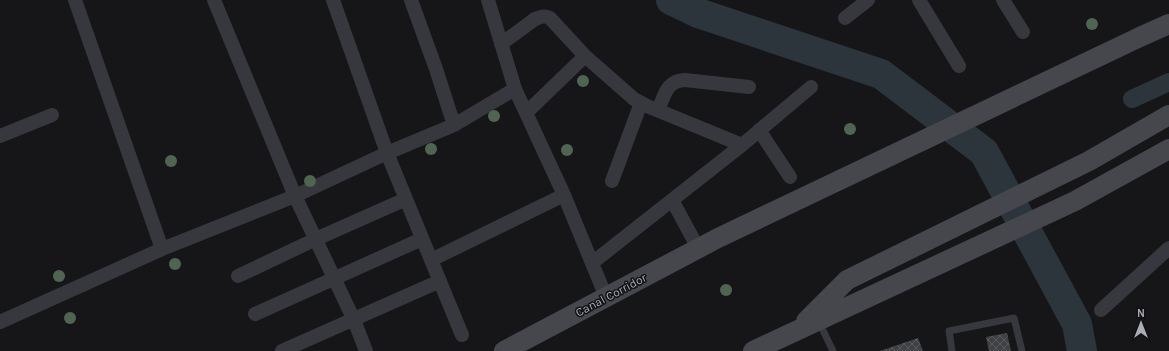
<svg xmlns="http://www.w3.org/2000/svg" width="1169" height="351" font-family="Karla,sans-serif">
<defs>
<pattern id="building-cross-hatch" width="8" height="8" patternUnits="userSpaceOnUse"><rect width="8" height="8" fill="#404145"/><path d="M0 0l8 8M0 8l8-8" fill="none" stroke="#595a5e"/></pattern>
</defs>
<rect width="100%" height="100%" fill="#161618"/>
<g fill="none" stroke-linecap="round" stroke-linejoin="round">
<path stroke="#2c353c" stroke-width="18" d="M1132,99L1169,82"/>
<path stroke="#2c353c" stroke-width="30" d="M671,0L698,13L881,74L984,152L1077,324L1082,351"/>
</g>
<path fill="url(#building-cross-hatch)" d="M1007,333L1011,351H989L986,337Z
M918,338L923,351H880Z"/>
<g fill="none" stroke-linecap="round" stroke-linejoin="round">
<path stroke="#37383d" stroke-width="7" d="M819,322L833,351
M952,351L949,331L1014,318L1022,351"/>
<path stroke="#37383d" stroke-width="14" d="M75,0L162,249
M214,0L295,196L354,320L366,351
M333,0L387,153L462,335
M411,0L436,69L454,125
M488,0L515,89L564,195L606,297
M919,0L959,66
M1003,0L1023,32
M845,18L868,0
M501,44L535,19C541,17 544,15 550,18L585,56L634,99L647,106L742,145
M658,110C665,95 666,81 685,80L749,87
M526,113L585,56
M759,130L790,177
M0,136L52,115
M612,181L641,103
M672,200L698,248
M431,260L564,195
M592,263L742,145L811,87
M238,276L316,239L406,199
M1101,310L1169,248
M255,314L422,239
M0,322L162,249L295,196L387,153L454,125L515,89
M282,351L440,281"/>
<path stroke="#45474d" stroke-width="20" d="M806,321L847,280L1089,161L1169,115
M504,351L718,238L1142,36L1169,24
M753,351L1075,201L1169,149"/>
</g>
<g fill="#506452">
<circle cx="1092" cy="24" r="6"/>
<circle cx="583" cy="81" r="6"/>
<circle cx="494" cy="116" r="6"/>
<circle cx="850" cy="129" r="6"/>
<circle cx="431" cy="149" r="6"/>
<circle cx="567" cy="150" r="6"/>
<circle cx="171" cy="161" r="6"/>
<circle cx="310" cy="181" r="6"/>
<circle cx="175" cy="264" r="6"/>
<circle cx="59" cy="276" r="6"/>
<circle cx="726" cy="290" r="6"/>
<circle cx="70" cy="318" r="6"/>
</g>
<g text-anchor="middle" stroke-width="3" stroke-linejoin="round" paint-order="stroke">
<g font-size="12" fill="#a8adb8" stroke="#111113">
<text transform="translate(611 295) rotate(-28)" y="4">Canal Corridor</text>
</g>
</g>
<g transform="translate(1141 323)" stroke="#111113" stroke-width="3" paint-order="stroke">
<path d="M0-3L7 15L0 10L-7 15Z" fill="#a8adb8"/>
<text y="-6" font-size="11" font-weight="bold" text-anchor="middle" fill="#a8adb8">N</text>
</g>
</svg>
